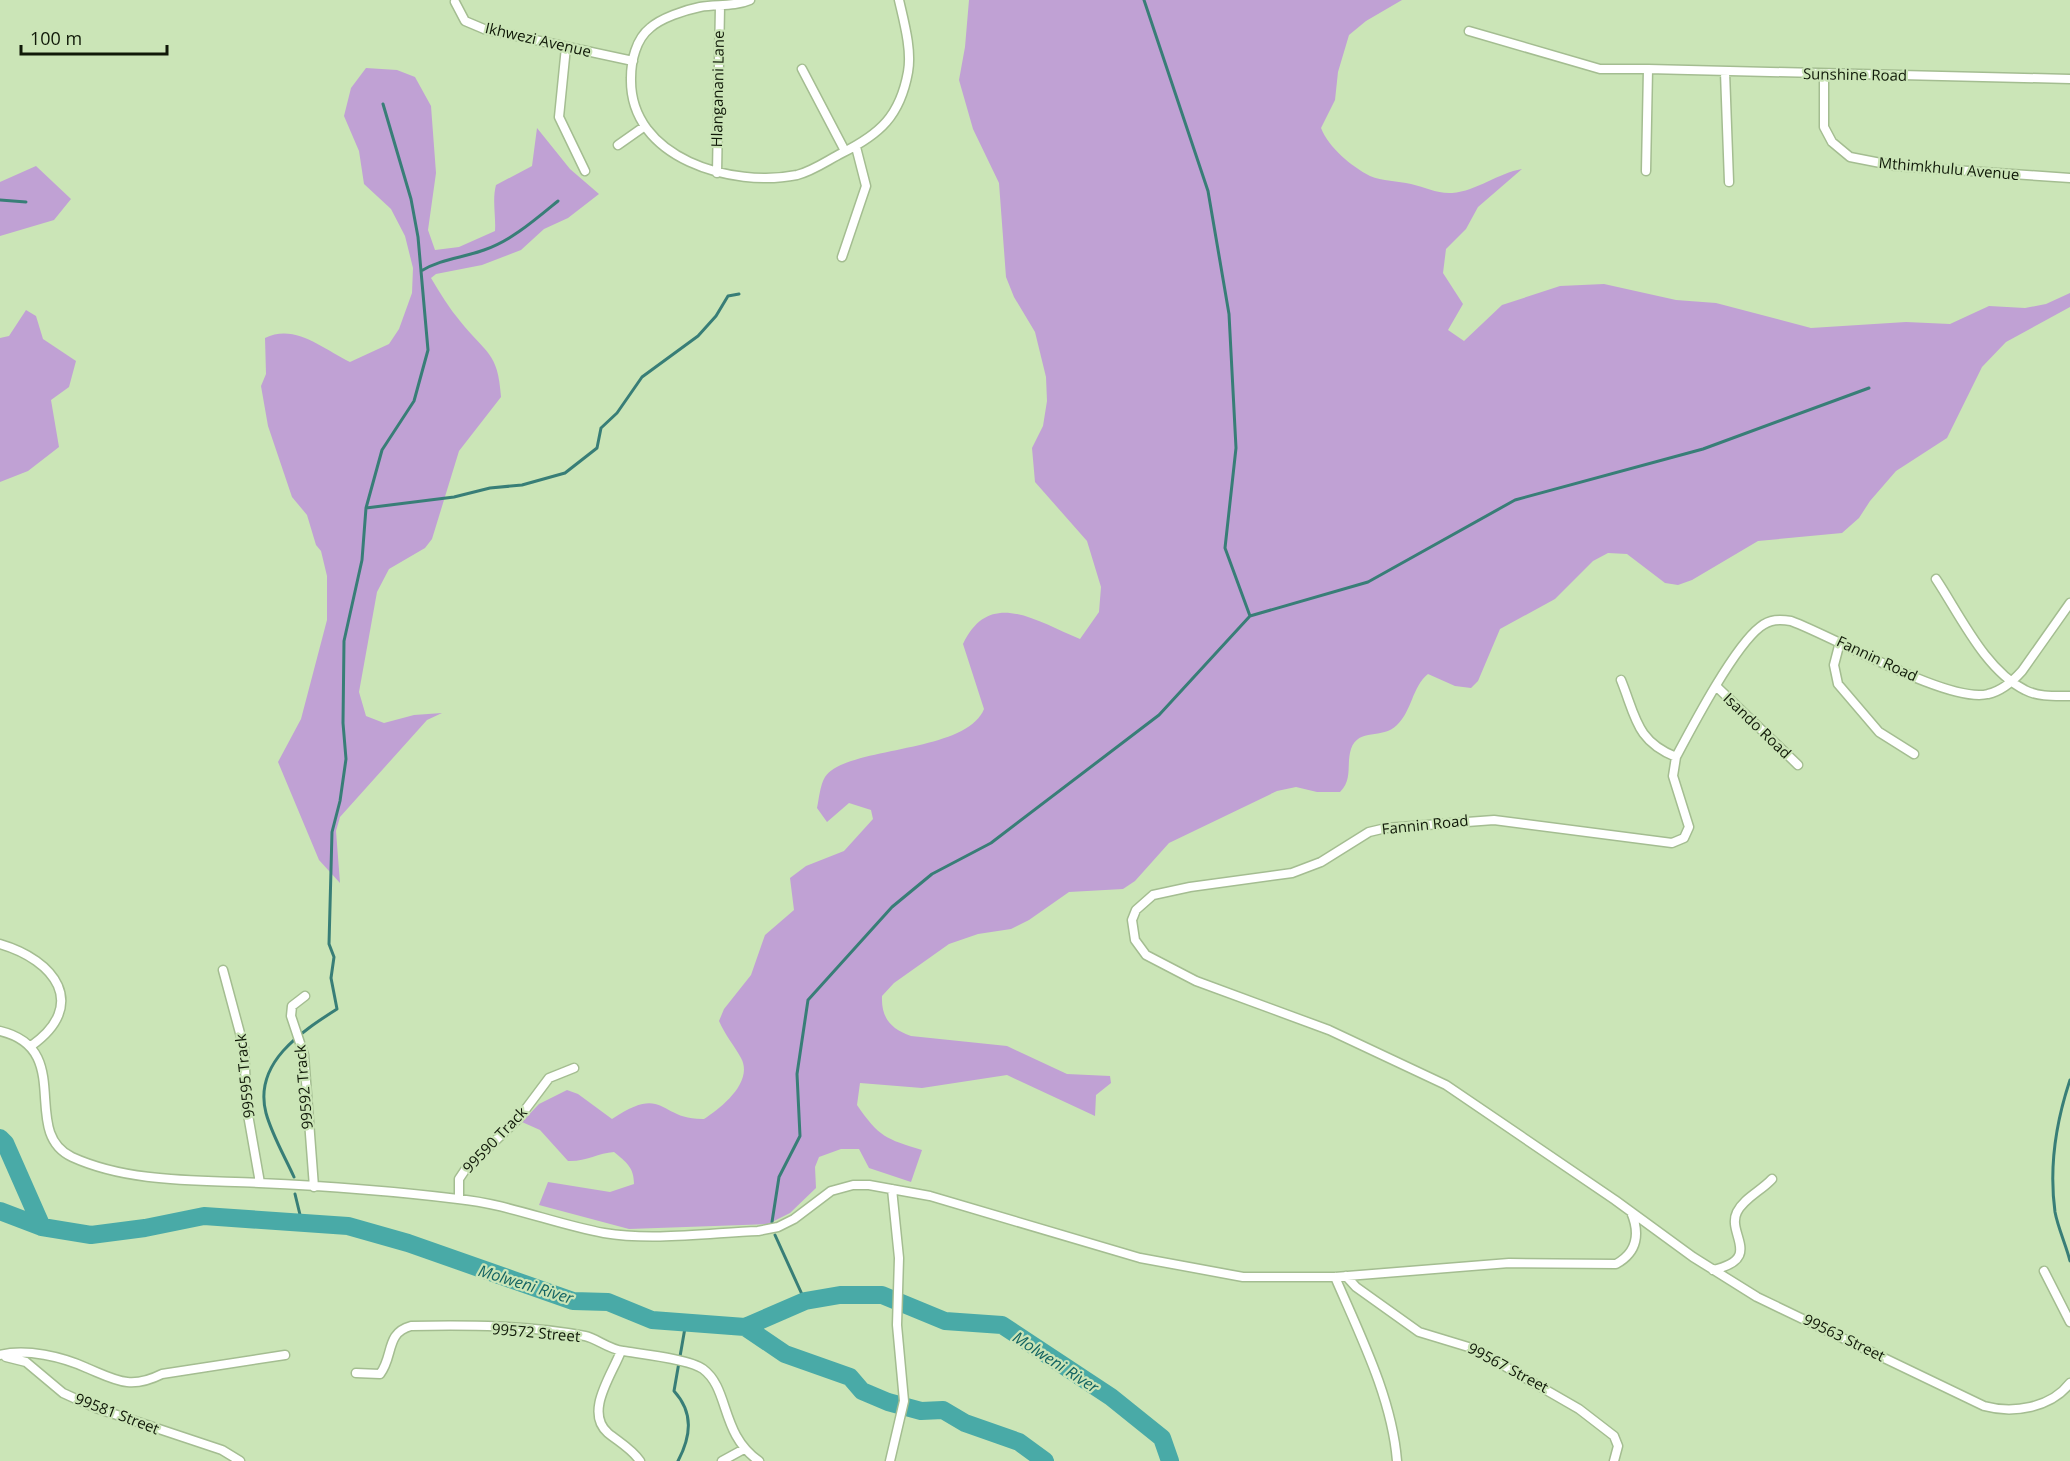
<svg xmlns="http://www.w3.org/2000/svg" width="2070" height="1461" font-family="'Open Sans',sans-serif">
<rect width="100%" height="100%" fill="#cbe5b7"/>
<path fill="#c0a1d4" d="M969,0H1402L1366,21L1349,35L1338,72L1335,100L1321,128C1329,148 1351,166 1370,176C1382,181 1398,181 1411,184C1424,187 1438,194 1452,193C1477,191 1498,173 1522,169L1478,207L1466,229L1446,249L1443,273L1463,304L1448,330L1464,341L1502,305L1560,286L1604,284L1676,300L1716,303L1811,328L1906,322L1950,324L1989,306L2025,308L2046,304L2070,293V307L2006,342L1982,367L1947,438L1896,471L1870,501L1859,518L1842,533L1758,541L1692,580L1678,585L1665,583L1627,554L1608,553L1593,561L1555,599L1500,629L1478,681L1471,688L1455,686L1428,674C1412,687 1412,711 1397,725C1382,740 1359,727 1351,749C1346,765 1353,779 1340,792H1317L1296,787L1277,791L1169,843L1135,881L1123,889L1069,892L1029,920L1011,929L978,934L949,944L894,983L882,996C881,1018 891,1029 911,1036L1007,1046L1067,1074L1110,1076L1111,1083L1096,1095L1095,1116L1007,1075L922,1088L860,1083L857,1105C879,1137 886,1139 922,1150L911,1182L869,1168L859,1149H841L819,1157L815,1167L816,1188L790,1213L768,1224L629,1229L539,1205L548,1182L610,1192L634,1184C634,1167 626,1162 614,1152C598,1153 585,1162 568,1161L540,1130L522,1122L539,1104L567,1090L578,1094L612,1119C666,1083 658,1120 704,1119C721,1108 754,1082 741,1058C734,1045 725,1035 719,1021L724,1009L751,975L765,935L794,910L790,878L806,866L844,851L873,819L871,810L849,803L827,822L817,808C819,799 820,785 825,777C845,746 966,754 984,709L963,644C990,587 1037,622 1080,639L1099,612L1101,587L1087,541L1035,482L1032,448L1043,426L1047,401L1046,377L1035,332L1014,297L1006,277L999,183L973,129L959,80L965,47Z
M366,68L397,70L415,77L431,106L436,173L428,230L435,250L459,247L495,231C496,215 492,200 496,185L532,166L537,128L570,169L599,194L568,218L544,229L521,250L482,265L436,274L431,278C440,293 449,308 460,321C486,354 498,351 501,397L459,451L432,539L425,548L389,569L377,592L359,692L366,716L384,723L414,715L442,713L427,720L340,817L336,831L340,883L319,860L278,762L301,719L327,620V576L321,551L316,545L307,515L292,497L268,426L261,386L266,374L265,338C295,323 323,349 350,362L389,344L399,329L412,293L413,268L405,236L391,209L364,184L359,151L344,116L351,88Z
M36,166L71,199L54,220L0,236V182Z
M26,310L36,316L43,339L76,361L69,387L51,400L59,447L28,471L0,482V338L9,336Z"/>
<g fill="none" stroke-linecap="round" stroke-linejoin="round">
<path stroke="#387e77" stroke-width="3" d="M1144,0L1208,191L1229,314L1236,448L1225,548L1250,616
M0,200L26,202
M421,271C441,259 462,258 484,250C511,241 536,219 558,201
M366,508L454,497L490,488L522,485L565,473L597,448L601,428L617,413L642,377L698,336L716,316L728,296L739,294
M2070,1080C2056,1122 2049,1168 2055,1212C2058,1228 2066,1245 2070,1261
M294,1177C285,1157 272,1135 266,1113C253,1063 301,1032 337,1009L331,978L334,957L329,944L332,832L340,801L346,759L343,723L344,641L362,560L366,508L382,450L414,401L428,350L418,237L411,199L383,104
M295,1194L302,1223
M772,1222L779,1177L800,1136L797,1074L808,1000L892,907L932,874L991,843L1159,715L1250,616L1368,582L1515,500L1703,449L1869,388
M775,1235L805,1301
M678,1461C691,1436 694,1413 674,1391L686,1322"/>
<path stroke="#49aaa7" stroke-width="18" d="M0,1138L5,1143L42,1227L91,1235L145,1228L204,1216L348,1226L408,1243L573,1301L608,1302L652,1320L745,1327L805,1301L840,1295H882L945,1321L1002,1325L1111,1397L1162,1438L1170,1461
M0,1211L42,1227
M745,1327L785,1354L850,1377L862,1391L888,1402L921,1411L943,1410L965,1423L1019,1442L1045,1461"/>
<defs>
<path id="street" d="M750,0C734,7 717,4 700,7C685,10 661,18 650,28C636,39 631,61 631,78C629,159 733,188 797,175C813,171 828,160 842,153C880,134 900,116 908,72C912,50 904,22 899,0
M455,2L465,21L484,29L633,61
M1469,31L1600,69H1648
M566,47L559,117L585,171
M802,69L845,151
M1725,72L1729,182
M1824,74V127L1832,142L1850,157L1896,166L2070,178
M618,145L645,126
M1646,171L1648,69L2070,79
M717,173L720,6
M842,257L866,186L856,147
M1936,579C1960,615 1985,670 2025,690C2038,697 2055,696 2070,696
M2070,603L2022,671C2013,681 2002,691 1988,694C1949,704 1835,637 1791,621C1780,619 1770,619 1760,627C1734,647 1693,725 1676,757L1673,776L1689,827L1684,838L1672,843L1494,820L1386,828L1369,832L1321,862L1292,873L1190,887L1153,895L1136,910L1132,920L1135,940L1146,955L1196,981L1329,1030L1446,1085L1615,1200L1693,1257L1757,1297L1984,1406C2013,1414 2051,1408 2070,1383
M1840,642L1834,665L1838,684L1879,732L1914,754
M1621,680C1636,717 1636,741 1676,757
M1717,687L1798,765
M0,944C55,960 89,1005 31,1046
M223,970L244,1048L247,1109L260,1183
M305,996L292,1006L291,1016L304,1055L314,1187
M0,1031C76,1049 19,1132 72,1157C129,1183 198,1180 259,1183C326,1186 393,1191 458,1199C508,1204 555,1224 604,1233C651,1241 710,1233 758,1231L778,1227L794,1219L831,1191L853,1185H869L930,1196L1140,1258L1243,1277H1335L1509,1263L1616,1264C1638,1252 1640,1233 1631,1212
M459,1199V1179L465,1170L519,1118L549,1078L574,1068
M1713,1270C1764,1258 1726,1234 1737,1212C1744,1198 1761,1191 1772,1179
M2044,1271L2070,1322
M1346,1276L1356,1287L1419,1332L1475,1349L1579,1409L1614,1436L1618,1446L1614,1461
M1335,1277C1360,1335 1392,1398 1397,1461
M621,1351C612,1375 584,1412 608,1433C619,1442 632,1449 640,1461
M0,1355C26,1348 63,1357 87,1368C116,1380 130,1390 162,1374L285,1355
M6,1357L26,1362L63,1393L96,1408L222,1450L240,1461
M356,1373L380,1374C394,1356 385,1333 411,1326C467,1325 531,1325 585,1336C596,1338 608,1349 623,1351C641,1354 690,1359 703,1369C730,1389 720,1434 759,1461
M722,1461L744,1449
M890,1461L904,1401L897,1325L899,1258L892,1189"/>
</defs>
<use href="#street" stroke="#a4bd91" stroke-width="11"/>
<use href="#street" stroke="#fff" stroke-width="8"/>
</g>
<g text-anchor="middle" stroke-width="4.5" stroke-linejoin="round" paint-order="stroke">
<g font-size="15" fill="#101908" stroke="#cbe5b7">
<text transform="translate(538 40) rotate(13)" y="5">Ikhwezi Avenue</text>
<text transform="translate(1855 75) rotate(1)" y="5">Sunshine Road</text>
<text transform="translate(718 89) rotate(-89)" y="5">Hlanganani Lane</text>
<text transform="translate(1949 169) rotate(5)" y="5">Mthimkhulu Avenue</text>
<text transform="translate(1877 659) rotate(25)" y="5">Fannin Road</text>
<text transform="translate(1757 726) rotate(44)" y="5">Isando Road</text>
<text transform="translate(1425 825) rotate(-6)" y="5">Fannin Road</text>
<text transform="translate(245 1076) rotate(-96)" y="5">99595 Track</text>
<text transform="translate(304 1087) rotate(-95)" y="5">99592 Track</text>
<text transform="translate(495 1140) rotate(-46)" y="5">99590 Track</text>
<text transform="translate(536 1333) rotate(5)" y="5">99572 Street</text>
<text transform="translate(1844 1338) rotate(26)" y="5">99563 Street</text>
<text transform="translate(1508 1368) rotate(28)" y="5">99567 Street</text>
<text transform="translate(117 1414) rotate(21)" y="5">99581 Street</text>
</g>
<g font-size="16" font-style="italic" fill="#146462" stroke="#cbe5b7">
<text transform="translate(526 1284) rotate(17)" y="6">Molweni River</text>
<text transform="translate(1056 1362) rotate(33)" y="6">Molweni River</text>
</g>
</g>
<path d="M21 45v9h146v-9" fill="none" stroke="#101908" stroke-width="3"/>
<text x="30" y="45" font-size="18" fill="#101908" stroke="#cbe5b7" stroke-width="4.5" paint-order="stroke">100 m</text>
</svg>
